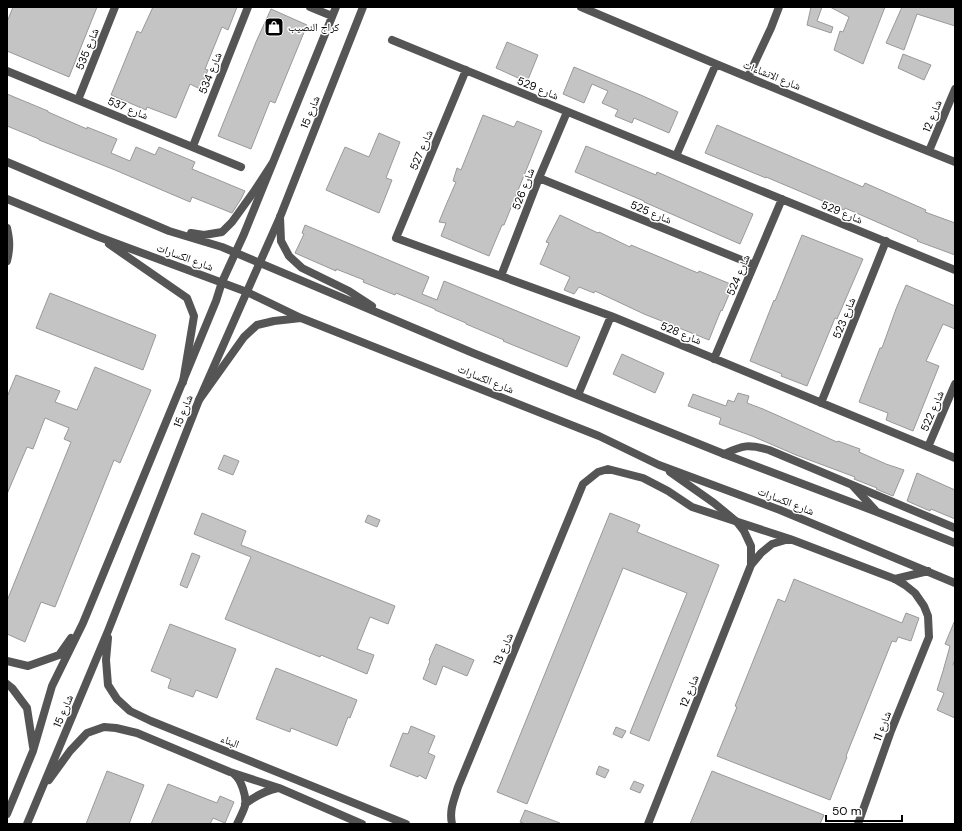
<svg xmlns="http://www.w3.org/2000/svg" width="962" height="831" font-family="'DM Sans','Noto Naskh Arabic',sans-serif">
<rect width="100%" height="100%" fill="#fff"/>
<path fill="#c4c4c4" stroke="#999" d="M13,7H97L69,77L7,51V22Z
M153,7H237L228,30L222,27L205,69L208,70L200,89L190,84L176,118L147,107L146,110L111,95L137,31L141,33Z
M811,7H822L817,21L833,27L831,33L807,25Z
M830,7H885L863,64L834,50L840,31L843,32L849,17Z
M902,7H955V26L917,14L904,50L886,43Z
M271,9L307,25L275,103L270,101L251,149L218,136L256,42Z
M507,42L538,55L527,82L496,68Z
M903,54L931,65L924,80L898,68Z
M574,67L643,96L678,112L669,133L634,118L632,123L615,116L618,110L602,103L608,91L592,84L584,103L563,94Z
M7,94L48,111V112L87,129V127L117,139L111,153L130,161L136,147L155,155L159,147L195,162L192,169L245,191L241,199L232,213L192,197L190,202L115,170L39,140V139L7,126Z
M483,115L514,127L517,121L542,131L504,225H502L489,256L441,236L446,223L439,222L446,205L456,182L453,181L457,168L461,170Z
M717,125L863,187L865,183L926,210L925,212L955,223V255L917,241L918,240L845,208L844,210L766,177V178L705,153Z
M379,133L400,142L386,178L392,180L379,213L326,190L345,147L369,157Z
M586,146L656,175L657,172L753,214L740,244L644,202V201L575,172Z
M560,215L598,233L599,232L630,247L631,245L698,273L699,271L733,285L722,311L721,310L709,340L644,314L595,291L594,293L579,287L574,294L564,290L570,277L540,264L549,243L546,242Z
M305,225L429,277L422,294L437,300L444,281L580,337L567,367L503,341L504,340L466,324V323L435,310V309L396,293L395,295L363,282L364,280L336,269V271L295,253L304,234L302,233Z
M802,235L863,259L837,319L835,318L807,386L781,376L782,374L750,361L774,300L775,301Z
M906,285L955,306V329L943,324L926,361L939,366L913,431L886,420L888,413L859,402L880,348H882L896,309Z
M50,293L156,335L143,370L36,328Z
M622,354L664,373L655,393L613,374Z
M95,367L151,390L120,463L114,460L55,607L41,602L25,642L7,634V601L71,442L64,439L69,428L45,418L33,449L27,447L7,494V397L16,375L60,391L55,402L77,410Z
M738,393L749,396L747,403L763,409L837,442L838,441L860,449L859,452L886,464L904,470L893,496L876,489L877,488L854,479L855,477L796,455L752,436L719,424L721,418L688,406L693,394L726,406L728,400L734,402Z
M224,455L239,461L233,475L218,469Z
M917,473L955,490V519L931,509L930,511L907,501Z
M202,513L246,531L241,545L395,606L388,624L370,617L357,649L374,655L367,674L321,655L320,657L225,619L251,557L194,534Z
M610,513L640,525L637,532L719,565L649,741L630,733L687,593L623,568L527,804L497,792Z
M368,515L380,520L377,527L365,522Z
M192,553L200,556L187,588L180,585Z
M794,579L902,623L906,613L919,618L911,641L898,637L896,642L892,641L846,756L847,757L830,800L717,756L737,707L735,706L778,599L785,602Z
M955,620V659L953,665H955V718L937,710L944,693L937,690L943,671L950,646L945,644Z
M170,624L236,649L217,698L196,690L193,697L168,688L171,679L151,671Z
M436,644L474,660L467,676L443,666L436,685L423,679L430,661L429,660Z
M276,668L357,700L350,718L348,717L337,746L291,728L290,732L256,719Z
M411,726L435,736L428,753L435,756L426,779L419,775L418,777L390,766L403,733L408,734Z
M616,727L626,731L622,738L613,734Z
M599,766L609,770L605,778L596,774Z
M107,771L144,785L129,824H86Z
M712,771L824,815L820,824H690Z
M634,781L644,785L640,793L630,789Z
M168,784L217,803L220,796L234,802L225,823L213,818L210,824H151Z
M525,810L560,823V824H526L520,822Z"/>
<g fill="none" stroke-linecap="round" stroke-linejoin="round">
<path stroke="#555" stroke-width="8" d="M310,7L332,16
M581,7L716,64L883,133L955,162
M392,40L955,270
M466,70L396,238L611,316L955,458
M7,71L241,167
M748,77L771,28L779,7
M78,100L115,7
M193,146L248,7
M929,151L955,89
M676,156L716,64
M539,178L754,265
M7,228C10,241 10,249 7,261
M501,276L539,178L567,112
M714,359L782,199
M578,395L611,316
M821,403L886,241
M928,447L955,384
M724,454C743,445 749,444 769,450L955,528
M737,522L744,531L751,546V565
M108,638L106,660L108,685L117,699L130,711L151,721L406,824
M7,661L28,666L59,655L71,638
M7,684L12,688L27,708L33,747
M234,774C241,779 247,797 245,806C243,812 240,818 237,824
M49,780L70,751L87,733L104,727L116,728L137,733L230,772L279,788L362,824
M245,804C255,796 265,791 278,788
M7,814L33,751L52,686L83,623L216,301L222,282L244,234L336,7
M27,824L108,631L199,400L280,217L363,7
M452,824C449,810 454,800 458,787L583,484L598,472L608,469L643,478L668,491L692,507L790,539L895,579L905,585L915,593L924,606L928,616L929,637L891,731L858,824
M648,824L751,565L761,553L772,544L789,539"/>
<path stroke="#555" stroke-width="8" d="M7,162L169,231L222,247L473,353L724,454L877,512L955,543
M7,199L99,237L247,292L301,318L599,436L659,465L780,510L955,583
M280,217L281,241L289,256L302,268L349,291L372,306
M191,233L204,235L222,232L232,222L255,190L272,164
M109,244L187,298L194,316L183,382
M199,400L244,337L257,325L274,321L301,318
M670,472L714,503L737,522
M853,486L875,510
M895,579L928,571"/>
</g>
<defs>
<symbol id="shop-square" viewBox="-11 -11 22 22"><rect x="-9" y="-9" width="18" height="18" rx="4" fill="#000" stroke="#fff"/><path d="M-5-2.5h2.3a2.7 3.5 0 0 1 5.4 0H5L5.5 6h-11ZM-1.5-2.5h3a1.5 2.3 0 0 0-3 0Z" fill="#fff"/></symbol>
</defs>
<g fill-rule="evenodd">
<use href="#shop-square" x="263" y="16" width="22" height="22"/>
</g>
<g text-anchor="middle" stroke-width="3" stroke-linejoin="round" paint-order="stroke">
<g font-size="11" fill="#000" stroke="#fff" text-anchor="start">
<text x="288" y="31">كراج النصيب</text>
</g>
<g font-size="11" fill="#000" stroke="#fff">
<text transform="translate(87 49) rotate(-68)" y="4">شارع 535</text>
<text transform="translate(210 73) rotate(-68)" y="4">شارع 534</text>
<text transform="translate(772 75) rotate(22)" y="4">شارع الانشاءات</text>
<text transform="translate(538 88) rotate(22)" y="4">شارع 529</text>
<text transform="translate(128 108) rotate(22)" y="4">شارع 537</text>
<text transform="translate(310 112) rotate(-68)" y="4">شارع 15</text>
<text transform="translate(932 116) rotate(-68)" y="4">شارع 12</text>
<text transform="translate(421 150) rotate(-67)" y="4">شارع 527</text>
<text transform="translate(523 189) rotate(-69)" y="4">شارع 526</text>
<text transform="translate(651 212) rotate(22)" y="4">شارع 525</text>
<text transform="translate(842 212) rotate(22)" y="4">شارع 529</text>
<text transform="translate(185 257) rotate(20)" y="4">شارع الكسارات</text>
<text transform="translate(738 275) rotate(-67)" y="4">شارع 524</text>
<text transform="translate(844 318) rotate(-68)" y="4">شارع 523</text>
<text transform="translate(681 333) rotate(22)" y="4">شارع 528</text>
<text transform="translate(486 379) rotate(22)" y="4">شارع الكسارات</text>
<text transform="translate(183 411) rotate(-68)" y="4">شارع 15</text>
<text transform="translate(932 411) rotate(-67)" y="4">شارع 522</text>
<text transform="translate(786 501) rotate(21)" y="4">شارع الكسارات</text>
<text transform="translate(503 649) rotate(-67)" y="4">شارع 13</text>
<text transform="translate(689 691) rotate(-68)" y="4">شارع 12</text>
<text transform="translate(63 711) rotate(-67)" y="4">شارع 15</text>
<text transform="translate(882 726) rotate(-69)" y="4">شارع 11</text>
<text transform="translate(230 741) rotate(22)" y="4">البناء</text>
</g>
</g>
<rect width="962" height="831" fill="none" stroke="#000000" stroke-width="16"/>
<path d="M826 815v6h76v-6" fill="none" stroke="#000000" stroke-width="2"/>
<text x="832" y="815" font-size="12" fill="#000000" stroke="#ffffff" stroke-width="3" paint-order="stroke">50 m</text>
</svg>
